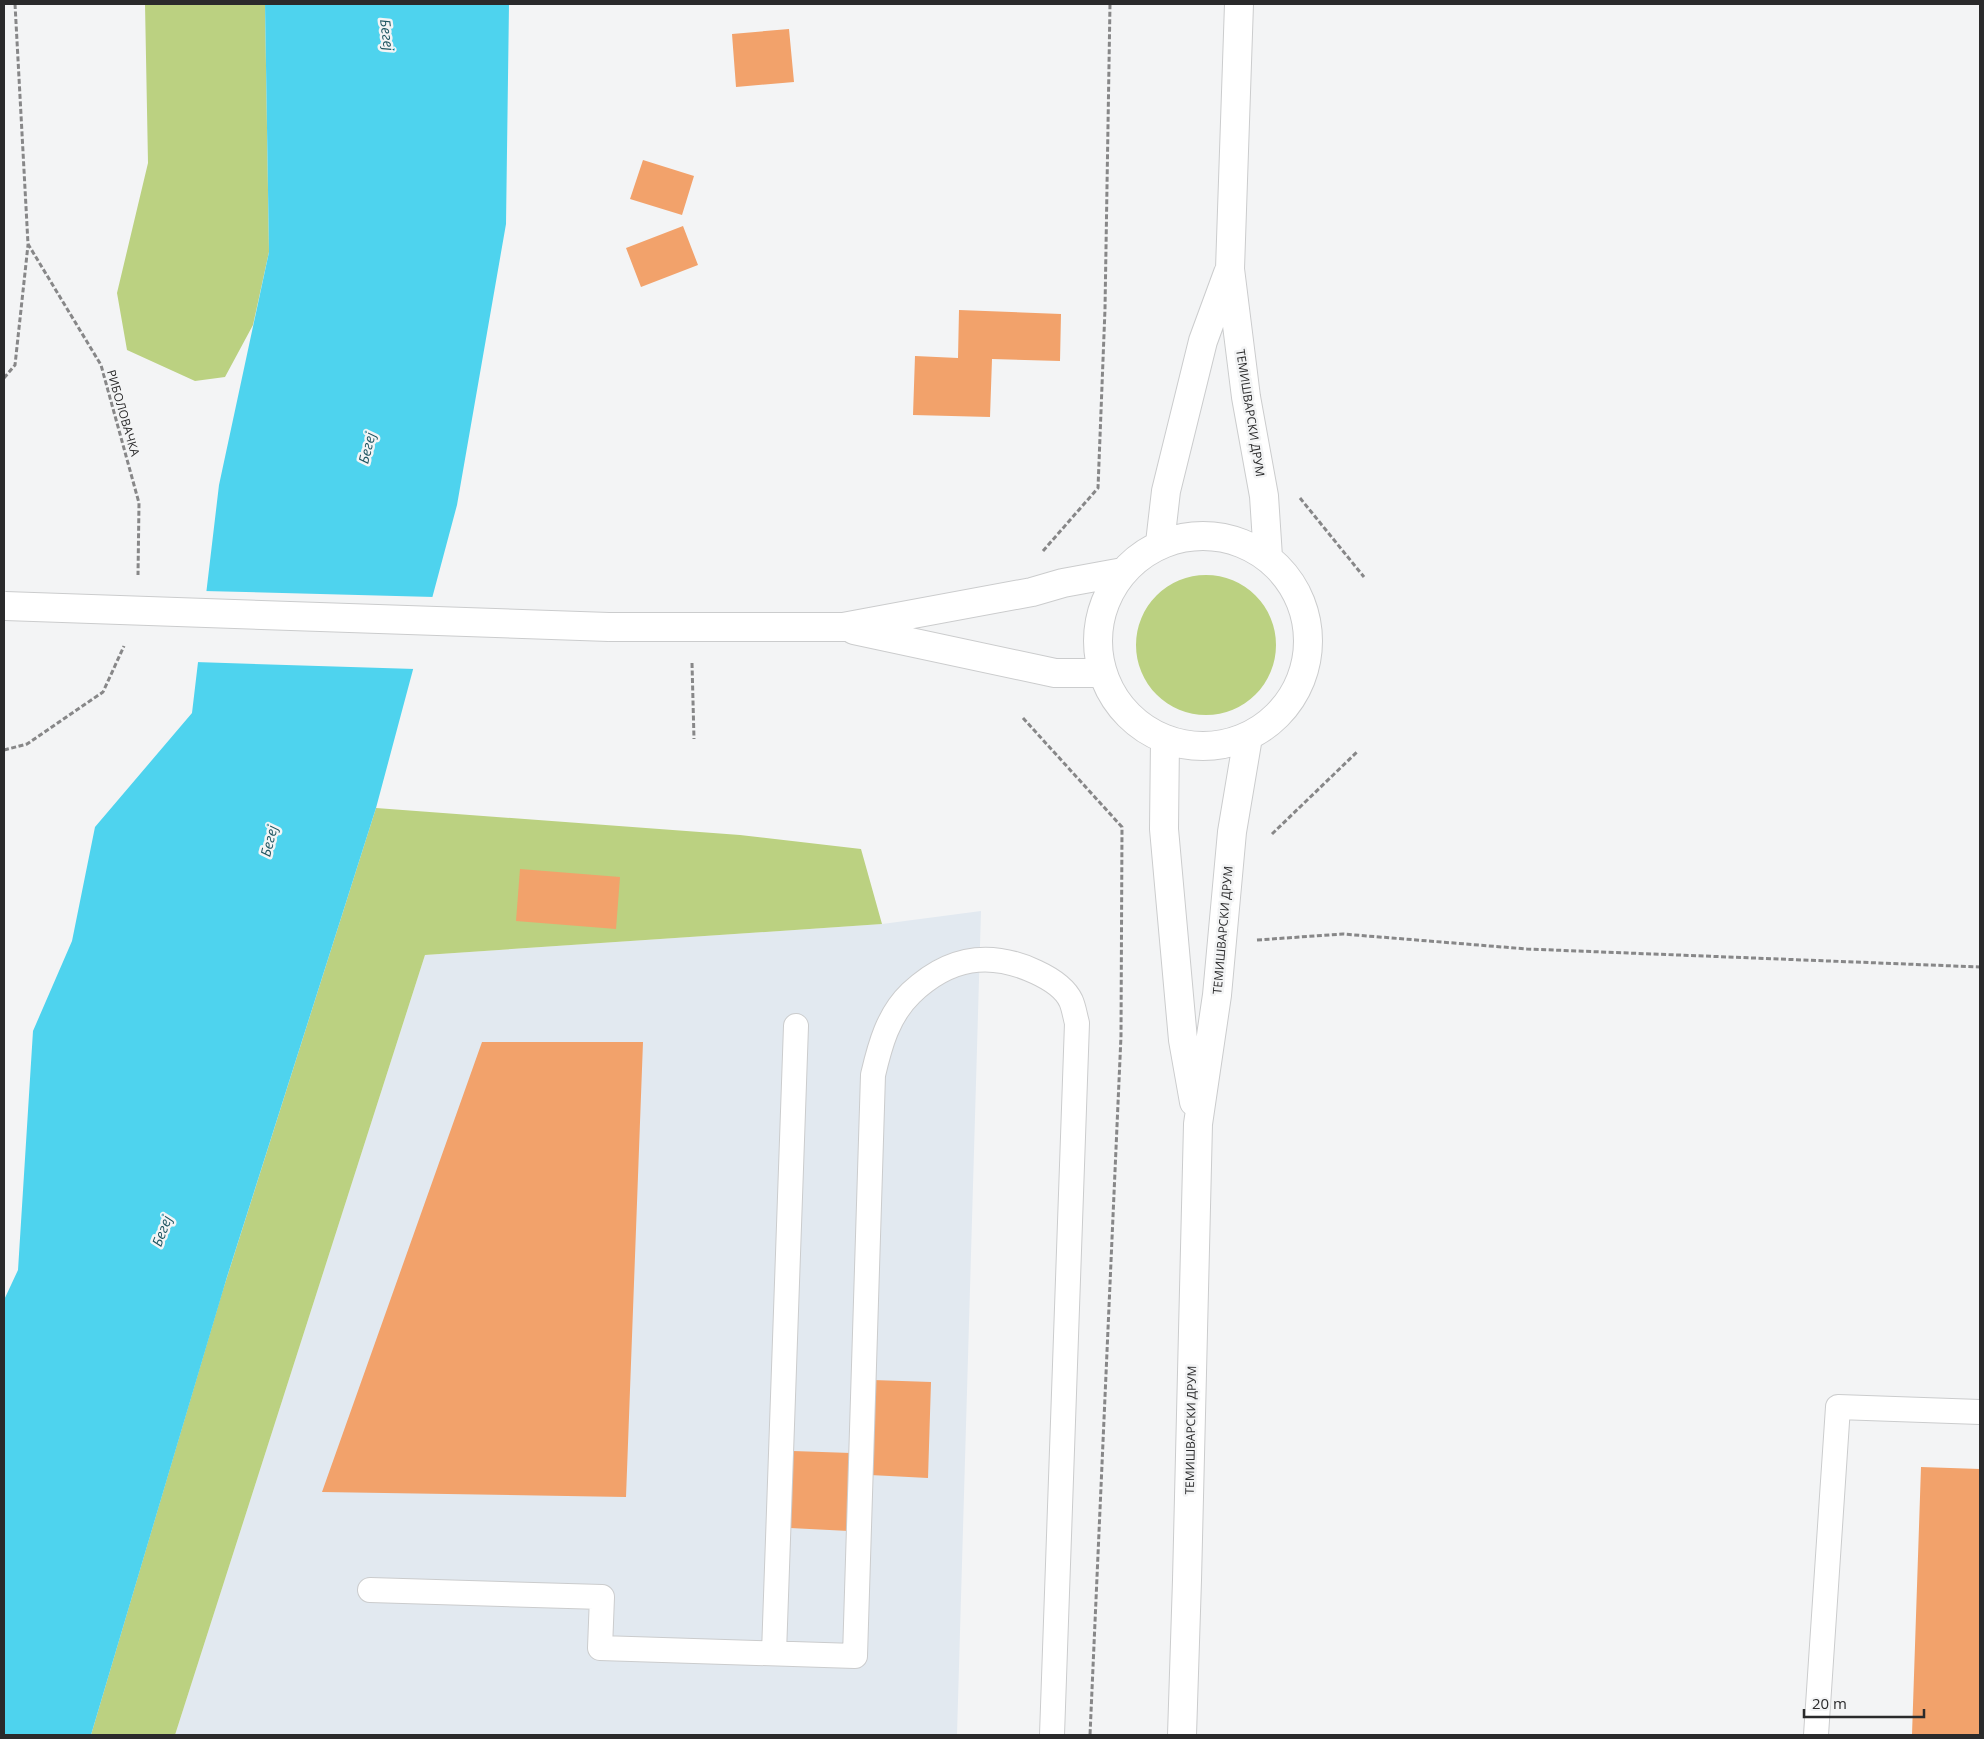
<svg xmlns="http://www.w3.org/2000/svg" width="1984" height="1739" font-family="'Open Sans',sans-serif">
<rect width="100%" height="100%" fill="#f3f4f5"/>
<path fill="#e2e9f0" d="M981,911L957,1735H175L425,955L882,924Z"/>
<path fill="#bbd181" d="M145,4H265L269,252L253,325L225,377L195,381L127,350L117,293L148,163Z
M1136 645a70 70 0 1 1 140 0a70 70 0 1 1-140 0Z
M376,808L740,835L861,849L882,924L425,955L175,1735H91L222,1293Z"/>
<path fill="#4ed3ee" d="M265,4H509L506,224L457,505L376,808L227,1277L91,1735H4V1300L18,1270L33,1031L72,941L95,827L192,713L219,485L269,252Z"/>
<path fill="#f3f4f5" d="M204,591L434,597L415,669L195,662Z"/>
<path fill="#f2a26b" d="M789,29L794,82L736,87L732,34Z
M643,160L694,176L682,215L630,199Z
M683,226L698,265L641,287L626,248Z
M959,310L1061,314L1060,361L992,359L990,417L913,415L915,356L958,358Z
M520,869L620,877L616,929L516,921Z
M482,1042H643L626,1497L322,1492Z
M873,1380L931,1382L928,1478L870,1475Z
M793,1451L851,1453L849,1531L790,1528Z
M1921,1467L1980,1469V1735H1912Z"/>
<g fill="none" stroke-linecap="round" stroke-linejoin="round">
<defs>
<path id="lane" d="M370,1590L602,1597L600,1648L855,1656L873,1075C880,1045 888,1015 911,993C949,957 989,950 1036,972C1049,978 1065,988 1071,1001C1074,1008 1075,1016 1077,1023L1052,1735
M774,1653L796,1026
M1816,1735L1838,1407L1980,1412"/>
<path id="primary" d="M1239,4L1230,269L1246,397L1264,496L1268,557
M1098 641a105 105 0 1 1 210 0a105 105 0 1 1-210 0Z
M1160,543L1166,491L1203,341L1228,273
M609,627H843L1032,592L1063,583L1123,572
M854,630L1055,673H1102
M1165,740L1164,829L1183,1040L1194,1102
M1182,1735L1187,1580L1198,1124L1217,995L1232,832L1248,737"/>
</defs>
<use href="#lane" stroke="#cbcccd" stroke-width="26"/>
<use href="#primary" stroke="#cbcccd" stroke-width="30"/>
<path stroke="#878788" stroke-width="3" stroke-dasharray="5 2.5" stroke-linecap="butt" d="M15,4L28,244L101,365L139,503L138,575
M4,378L15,365L28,245
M1300,498L1364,577
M1043,551L1098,488L1105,309L1110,4
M692,663L694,739
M1023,718L1122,827L1121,1036L1090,1735
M4,750L27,744L103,692L124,646
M1272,834L1358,751
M1257,940L1343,934L1527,949L1980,967"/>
<use href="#lane" stroke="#fff" stroke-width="24"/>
<use href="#primary" stroke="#fff" stroke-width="28"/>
<defs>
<path id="primary-bridge" d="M5,606L609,627"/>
</defs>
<use href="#primary-bridge" stroke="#cbcccd" stroke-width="30" stroke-linecap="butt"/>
<use href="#primary-bridge" stroke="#fff" stroke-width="28"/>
</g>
<g text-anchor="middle" stroke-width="5" stroke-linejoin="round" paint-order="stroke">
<g font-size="12" fill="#2a2a2b" stroke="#f3f4f5">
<text transform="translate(123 413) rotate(74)" y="4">РИБОЛОВАЧКА</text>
<text transform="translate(1250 413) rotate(81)" y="4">ТЕМИШВАРСКИ ДРУМ</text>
<text transform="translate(1223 930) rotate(-85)" y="4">ТЕМИШВАРСКИ ДРУМ</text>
<text transform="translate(1191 1430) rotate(-89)" y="4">ТЕМИШВАРСКИ ДРУМ</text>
</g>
<g font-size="14" font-style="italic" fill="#1e5561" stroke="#f3f4f5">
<text transform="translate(387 35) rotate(83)" y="5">Бегеј</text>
<text transform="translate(367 448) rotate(-76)" y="5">Бегеј</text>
<text transform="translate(269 841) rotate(-76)" y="5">Бегеј</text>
<text transform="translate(162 1231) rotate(-69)" y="5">Бегеј</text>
</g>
</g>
<rect width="1984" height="1739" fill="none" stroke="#2a2a2b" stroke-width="10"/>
<path d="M1804 1709v8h120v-8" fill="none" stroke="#2a2a2b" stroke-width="2.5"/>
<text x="1812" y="1709" font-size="15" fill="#2a2a2b" stroke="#f3f4f5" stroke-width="4" paint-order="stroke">20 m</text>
</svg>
